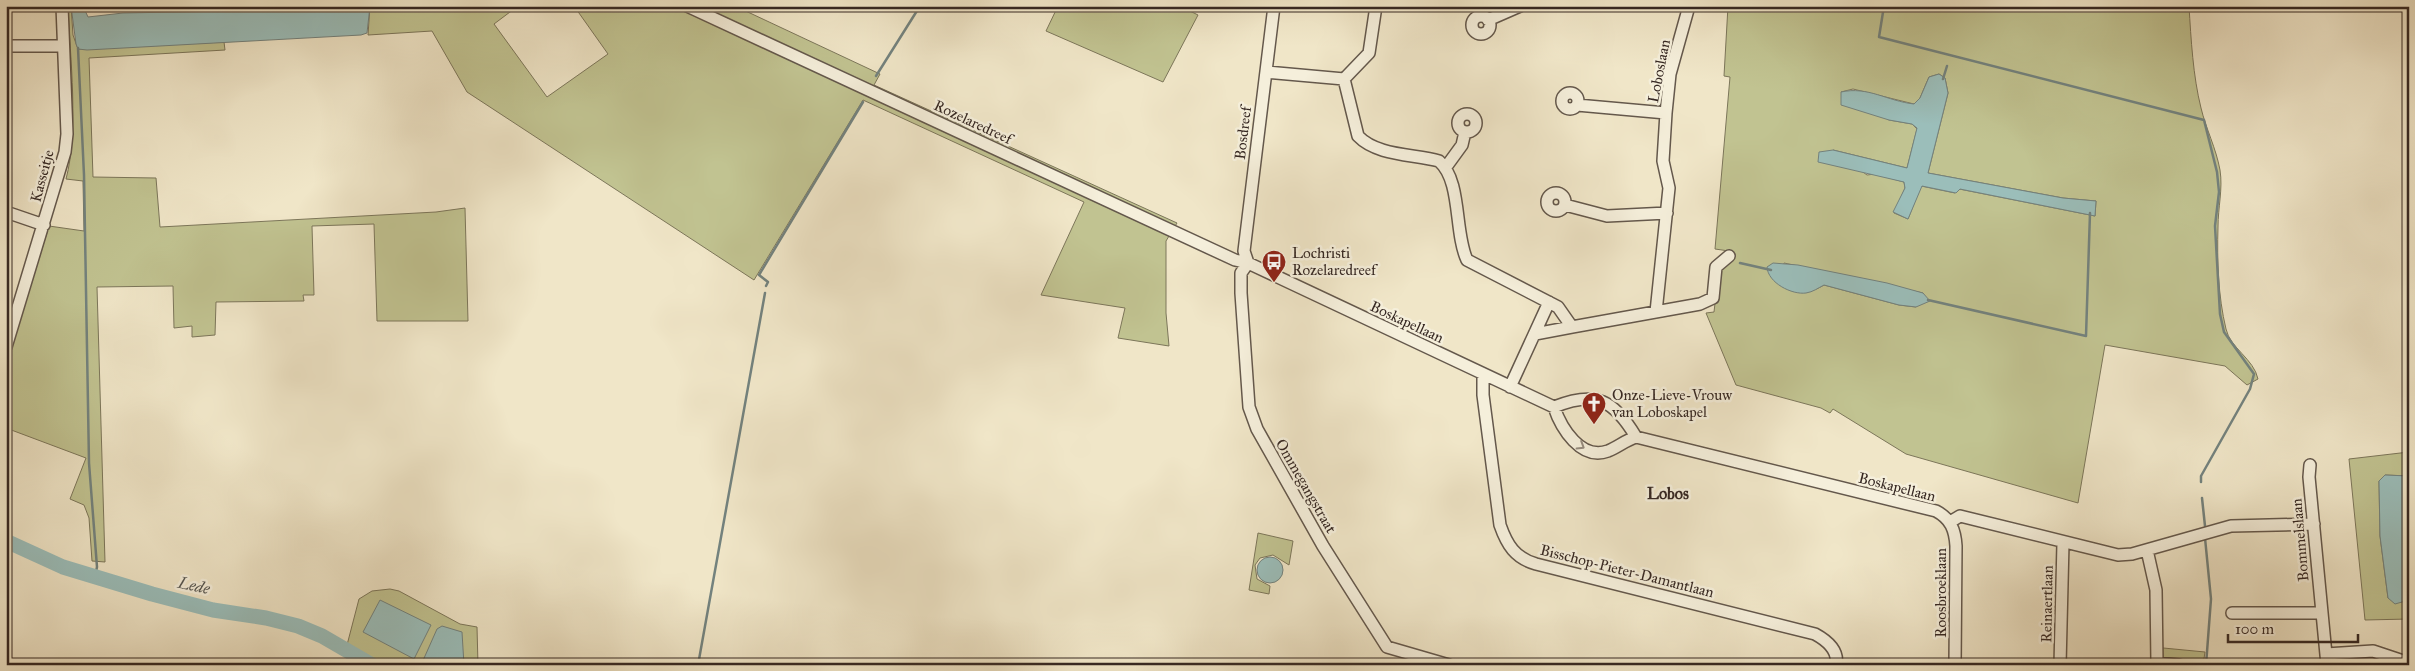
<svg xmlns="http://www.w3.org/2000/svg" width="2415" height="671" font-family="'IM FELL Great Primer',serif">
<rect width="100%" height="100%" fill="#f0e6c8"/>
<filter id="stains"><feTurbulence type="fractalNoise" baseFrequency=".004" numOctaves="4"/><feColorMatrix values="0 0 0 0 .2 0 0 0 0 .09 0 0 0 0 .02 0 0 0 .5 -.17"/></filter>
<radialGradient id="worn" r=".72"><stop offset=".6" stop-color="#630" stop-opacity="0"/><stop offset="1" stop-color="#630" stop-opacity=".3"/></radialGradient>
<path fill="#c1c391" stroke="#7c765a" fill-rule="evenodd" d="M68,6H71L73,35L78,49L224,42L225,50L89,58L93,177L156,178L160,227L436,212L465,208L468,321H377L374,224L312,226L314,295H303L304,301L216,302L215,335L192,337V326L174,328L173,286L97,287L105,562L92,561L89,518L84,505L70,499L86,458L6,428V366L49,226L84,231L83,181L66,179C79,131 70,58 68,6Z
M370,6H518L494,24L547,97L608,54L574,6H735L880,74L874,85L1177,223L1166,241V313L1169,346L1118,338L1125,308L1041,295L1084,202L863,100L754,280L467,92L432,31L368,35Z
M1058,6H1180L1198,15L1163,82L1046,31Z
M1728,6H2189C2191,39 2193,76 2201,108C2206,129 2216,148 2220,170C2223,189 2218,207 2218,227C2217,260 2218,296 2226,329C2230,348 2254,359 2258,379L2247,385L2225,366L2105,345L2078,503L1906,454L1833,409L1830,413L1821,408L1736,385L1706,313L1714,312L1719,269L1729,251L1715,249L1730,77L1724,76ZM1939,74L1945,78L1948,93L1928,173L2063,198L2096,201L2095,216L1959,189L1955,193L1921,186L1908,219L1894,213L1905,188L1904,182L1875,174L1867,175L1833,150L1907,168L1917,129L1912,124L1889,120L1841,92L1853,89L1914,104L1920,98L1929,77ZM1784,263L1923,293L1916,307L1899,305L1824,285C1809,294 1796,295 1780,285Z
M2409,452V476L2385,475L2379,481L2380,536L2388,598L2402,601L2409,600V619L2365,620L2349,459Z
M1258,533L1293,541L1289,565L1273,555L1260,558L1255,565L1257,579L1270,586L1269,594L1249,590Z
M390,589L399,591L460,624L477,627L478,665H380L347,645L359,599L372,591Z
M2153,647L2205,652L2203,665H2153Z"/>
<path fill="#9bbeba" stroke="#73827e" d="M71,6H83L88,17L123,13L226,11L241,6H370L367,33L361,35L87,50L78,49L76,44Z
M1939,74L1945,78L1948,93L1928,173L2063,198L2096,201L2095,216L1960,189L1956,193L1922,186L1908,219L1893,212L1905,188L1904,182L1818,162L1819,152L1833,150L1907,168L1917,128L1912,124L1889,120L1841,105V92C1868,86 1887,101 1914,104L1920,98L1929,77Z
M1773,263L1798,265L1887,283L1923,293L1930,301L1916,307L1899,305L1824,285C1818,288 1813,292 1806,293C1792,295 1768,283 1767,267Z
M2385,475L2409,476V600L2395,604L2388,598L2380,536L2379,481Z
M1257 570a13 13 0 1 1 26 0a13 13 0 1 1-26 0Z
M380,600L431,625L414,659L363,632Z
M442,626L462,632L464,665H421L437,629Z"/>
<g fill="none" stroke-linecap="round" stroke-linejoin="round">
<path stroke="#73827e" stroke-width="2.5" d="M1884,6L1879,37L2204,120L2217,172L2219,192L2215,226L2220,314L2224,332L2254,374L2250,389L2201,476V482
M78,48L84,175L89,463L97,567L95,576
M876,76L920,6
M1943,79L1947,66
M1740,263L1771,270
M766,286L768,282L759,275L863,102
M1928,300L2086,336L2090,213
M2202,498L2205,526
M2205,538L2211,599L2206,665
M698,665L765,293"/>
<path stroke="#9bbeba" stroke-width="15" d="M6,541L63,567L152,594L213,610L266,618L298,626L322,636L372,665"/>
<defs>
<path id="minor" d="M687,6L1235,260L1248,263L1554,407C1596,390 1614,400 1636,437
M1472 25a9 9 0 1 1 18 0a9 9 0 1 1-18 0Z
M1488,20L1520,6
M6,46H63
M1266,72L1344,79
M1344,79L1358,136C1377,156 1414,154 1439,161C1462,181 1454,232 1467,260L1558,307L1572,327L1535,334
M1344,79L1369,53L1376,6
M1562 101a8 8 0 1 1 16 0a8 8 0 1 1-16 0Z
M1577,105L1666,113
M1458 123a9 9 0 1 1 18 0a9 9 0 1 1-18 0Z
M1446,167L1462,145L1465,132
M1547 202a9 9 0 1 1 18 0a9 9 0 1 1-18 0Z
M1565,205L1607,216L1667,213
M6,212L44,225
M1248,263L1241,273V293L1249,407L1257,429L1323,546L1387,647L1449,665
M1248,263L1244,251L1274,6
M1656,312L1669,188L1663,161L1666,113L1670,74L1689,6
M1572,327L1700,304L1713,298L1716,267L1729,256
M6,347L65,152L67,134L62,6
M1483,374V395L1500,525C1507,545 1515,558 1536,564L1815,634C1826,640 1839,650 1836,665
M1510,387L1549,302
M1554,407C1561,428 1581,461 1608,451C1618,447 1626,440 1636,437L1936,511C1951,519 1955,530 1956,546L1955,665
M2310,465L2309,477L2327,665
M1950,522L1960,516L2118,555L2132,554L2231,526L2314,524
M2147,550L2156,590L2157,663L2179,665
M2232,613H2321
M2326,654L2373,651L2409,663
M2060,665L2063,543"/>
</defs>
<use href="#minor" stroke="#64584c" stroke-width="14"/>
<use href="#minor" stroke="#f5efdb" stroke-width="11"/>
</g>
<defs><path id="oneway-chevron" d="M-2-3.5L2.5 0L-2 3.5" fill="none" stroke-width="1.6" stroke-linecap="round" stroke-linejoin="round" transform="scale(1.25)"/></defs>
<use stroke="#968c7f" href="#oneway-chevron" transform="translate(1581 446) rotate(32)"/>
<defs>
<symbol id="bus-pin" viewBox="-11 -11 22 30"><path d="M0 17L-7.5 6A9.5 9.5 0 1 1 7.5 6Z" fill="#8f2418" stroke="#f5efdb"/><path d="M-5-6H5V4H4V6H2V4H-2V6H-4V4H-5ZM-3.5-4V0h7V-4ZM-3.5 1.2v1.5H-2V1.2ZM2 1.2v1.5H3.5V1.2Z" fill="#fff"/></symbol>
<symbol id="church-pin" viewBox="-11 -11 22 30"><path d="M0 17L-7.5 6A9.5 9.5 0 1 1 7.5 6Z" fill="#8f2418" stroke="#f5efdb"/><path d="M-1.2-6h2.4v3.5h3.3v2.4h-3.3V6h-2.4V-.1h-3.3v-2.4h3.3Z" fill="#fff"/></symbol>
</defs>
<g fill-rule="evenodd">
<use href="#bus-pin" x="1260" y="248" width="28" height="38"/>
<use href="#church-pin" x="1580" y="390" width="28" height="38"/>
</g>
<g text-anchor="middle" stroke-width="5" stroke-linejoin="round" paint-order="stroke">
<g font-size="15" fill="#362823" stroke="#f5efdb">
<text transform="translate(1659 71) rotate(-79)" y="5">Loboslaan</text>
<text transform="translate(973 122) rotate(25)" y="5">Rozelaredreef</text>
<text transform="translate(1243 133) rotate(-83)" y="5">Bosdreef</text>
<text transform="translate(42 176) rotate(-75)" y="5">Kasseitje</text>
<text transform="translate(1407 322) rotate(25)" y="5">Boskapellaan</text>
<text transform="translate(1306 486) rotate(60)" y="5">Ommegangstraat</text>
<text transform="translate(1897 487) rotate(14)" y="5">Boskapellaan</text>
<text transform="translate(2300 540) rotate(-95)" y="5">Bommelslaan</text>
<text transform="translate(1627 571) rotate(14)" y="5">Bisschop-Pieter-Damantlaan</text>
<text transform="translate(1941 593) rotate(-90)" y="5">Roosbroeklaan</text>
<text transform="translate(2047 604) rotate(-89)" y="5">Reinaertlaan</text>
</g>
<g font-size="15" fill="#362823" stroke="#f5efdb" text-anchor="start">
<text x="1292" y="258">Lochristi<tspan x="1292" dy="17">Rozelaredreef</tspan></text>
<text x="1612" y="400">Onze-Lieve-Vrouw<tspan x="1612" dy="17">van Loboskapel</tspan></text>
</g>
<g font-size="16" font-weight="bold" fill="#362823" stroke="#f5efdb">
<text x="1668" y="499">Lobos</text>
</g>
<g font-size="16" font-style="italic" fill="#545550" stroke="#f5efdb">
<text transform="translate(194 585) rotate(12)" y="6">Lede</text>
</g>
</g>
<rect width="2415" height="671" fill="none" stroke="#f0e6c8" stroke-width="25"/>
<rect x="8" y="8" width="2400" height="656" fill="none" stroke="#362823" stroke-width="2.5"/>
<rect x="12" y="12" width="2390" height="646" fill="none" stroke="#362823"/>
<path d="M2228 634v8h130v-8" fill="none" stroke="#362823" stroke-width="2.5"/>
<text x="2235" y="634" font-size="15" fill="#362823" stroke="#f5efdb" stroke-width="4" paint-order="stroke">100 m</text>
<rect width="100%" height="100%" filter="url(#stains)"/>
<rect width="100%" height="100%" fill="url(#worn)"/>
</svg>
